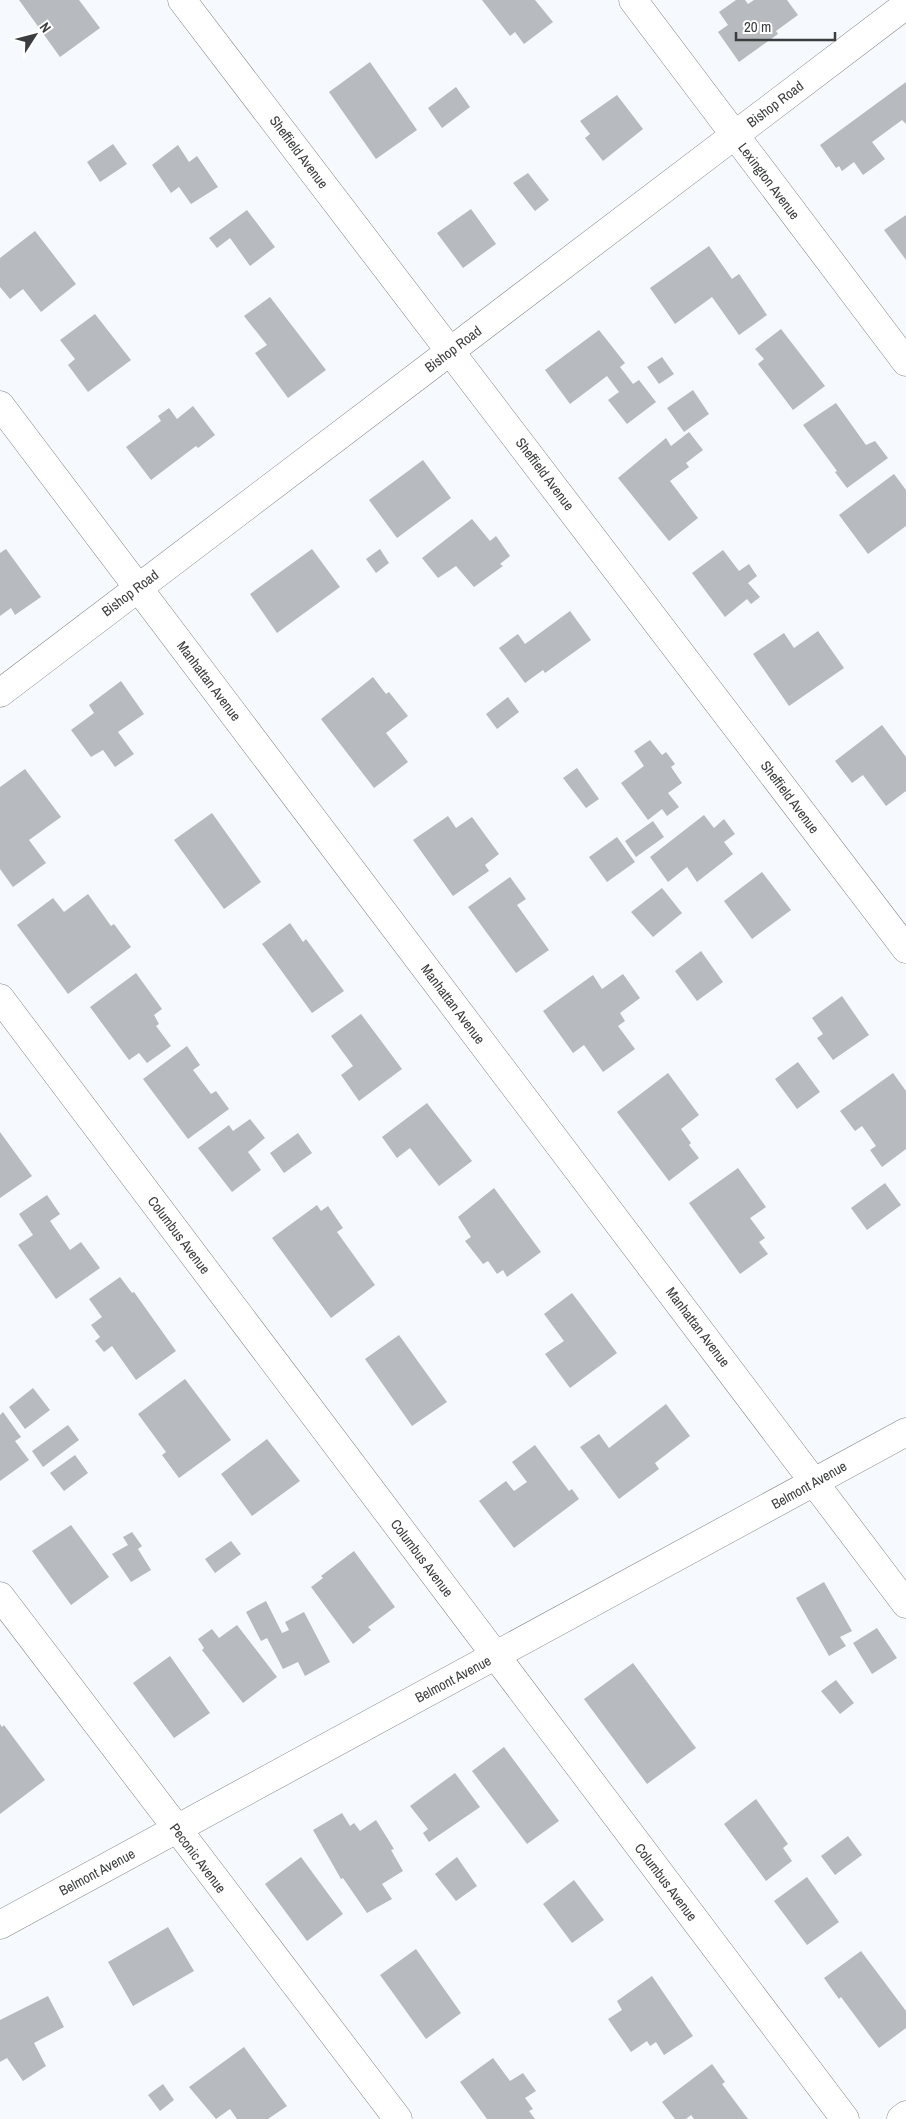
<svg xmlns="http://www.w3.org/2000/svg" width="906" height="2119" font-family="'Archivo Narrow',sans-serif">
<rect width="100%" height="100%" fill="#f6fafe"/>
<path fill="#b7babe" d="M19,0H79L100,28L60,57Z
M482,0H535L553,22L524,44L515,32L510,36Z
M736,0H745L748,4L754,0H787L798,15L776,31L778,34L739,62L718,32L728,25L719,12Z
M370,62L417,130L376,159L329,92Z
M906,82V124L902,120L872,142L885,159L863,175L854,162L842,171L839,166L836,168L820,145Z
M456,87L470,107L442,128L428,108Z
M617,95L643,129L603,161L585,138L590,134L580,121Z
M113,144L127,164L100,182L87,162Z
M178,145L189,162L197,156L218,187L191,204L179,187L171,193L152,165Z
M528,173L549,200L535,211L513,183Z
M471,209L496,244L463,268L437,233Z
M247,210L275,247L250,266L230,238L217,248L209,238Z
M906,215V260L884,230Z
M35,231L76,284L41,312L23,289L10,299L0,287V258Z
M709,246L732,279L739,274L767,315L739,335L712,297L675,324L650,288Z
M270,297L326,370L288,398L255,353L267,345L244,316Z
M95,314L131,360L88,392L68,365L75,359L60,340Z
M781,329L825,386L793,410L758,364L764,359L755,349Z
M599,330L625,363L620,367L633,384L639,380L656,402L627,424L608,400L619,392L607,376L570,404L545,370Z
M662,357L674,374L659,384L647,367Z
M693,390L709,414L684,432L667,408Z
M836,403L866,445L875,441L888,458L847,488L835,472L837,471L803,425Z
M193,406L215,435L198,448L196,446L151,480L126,447L161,421L158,416L169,408L177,419Z
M689,432L703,450L686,463L689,467L670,481L698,518L669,541L618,478L666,438L671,446Z
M423,460L451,498L397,538L369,500Z
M894,474L906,490V526L868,554L839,515Z
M472,519L490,541L496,536L510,556L500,564L503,566L474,587L456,566L438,578L422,558Z
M6,549L41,597L15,615L11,608L0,616V553Z
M312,549L340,587L277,633L250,594Z
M380,549L389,563L376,573L366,559Z
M723,550L739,571L749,564L757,576L748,583L760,597L751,604L747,599L725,617L692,573Z
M570,611L591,640L545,673L543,670L525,683L499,648L518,634L525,644Z
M818,631L844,668L789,706L753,654L784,633L794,648Z
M373,677L386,694L389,692L408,716L386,733L408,762L374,788L321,719Z
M121,681L144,714L118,732L134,754L115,767L103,750L91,757L71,730L94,713L89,705Z
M508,697L519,712L497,729L486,714Z
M882,725L906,757V791L886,806L863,775L852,783L835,761Z
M650,740L662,755L666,752L675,764L671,767L682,783L668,793L679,807L667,816L662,809L648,820L621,783L644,766L634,751Z
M577,768L599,799L586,808L563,778Z
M25,769L61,817L29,840L46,863L13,887L0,869V787Z
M212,813L261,882L224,909L174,840Z
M704,815L714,828L724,819L735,834L724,842L733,854L697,882L687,867L668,882L650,857Z
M448,816L456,828L472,817L499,854L485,865L489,871L453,896L413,840Z
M653,821L664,837L636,857L625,841Z
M617,837L635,862L607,882L589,857Z
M762,872L791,910L752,939L724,901Z
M510,877L526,899L517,905L549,950L516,973L468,907Z
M662,888L682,913L653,937L631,912Z
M88,894L111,926L114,924L131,947L68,994L17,925L53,898L64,912Z
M290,923L303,942L306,939L344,991L312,1013L262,944Z
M701,951L723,982L697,1001L675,971Z
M136,973L162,1009L154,1015L159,1024L156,1026L171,1046L147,1063L139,1053L129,1060L90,1007Z
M623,974L640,998L620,1013L625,1021L618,1026L635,1049L603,1072L584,1045L573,1053L543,1011L593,975L602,989Z
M842,996L869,1035L833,1060L817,1038L823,1034L812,1018Z
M361,1014L402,1069L359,1101L341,1075L353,1066L331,1036Z
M187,1046L200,1065L193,1070L211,1094L216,1091L229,1109L188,1139L143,1079Z
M798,1062L820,1092L797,1109L775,1079Z
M668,1073L699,1115L681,1129L691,1143L689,1145L699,1158L669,1181L617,1112Z
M893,1073L906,1091V1149L882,1167L870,1150L876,1146L862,1126L855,1131L840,1111Z
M427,1103L472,1161L439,1186L410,1148L397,1158L382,1137Z
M250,1119L265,1138L248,1152L261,1170L232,1192L198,1148L229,1125L233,1131Z
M0,1132L32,1176L0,1198Z
M298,1133L312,1153L284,1173L270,1153Z
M738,1168L766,1207L750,1218L765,1238L759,1242L768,1254L740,1274L689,1203Z
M885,1183L901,1205L867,1230L851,1208Z
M494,1188L541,1252L507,1277L503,1270L497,1274L488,1261L483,1264L465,1241L471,1237L458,1217Z
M47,1195L60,1214L50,1221L70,1250L81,1242L100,1268L56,1299L18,1245L33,1235L19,1214Z
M317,1205L321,1211L328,1206L343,1228L337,1232L375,1285L331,1318L272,1238Z
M120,1277L132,1293L134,1292L176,1351L136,1380L112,1346L104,1352L95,1341L100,1337L91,1325L102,1317L89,1299Z
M572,1293L617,1353L570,1388L545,1354L564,1341L544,1314Z
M399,1335L447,1402L412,1426L365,1359Z
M185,1379L231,1440L179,1478L162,1455L166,1452L138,1414Z
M33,1388L50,1410L25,1429L9,1407Z
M666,1404L690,1436L655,1463L659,1469L619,1499L580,1447L599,1434L609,1448Z
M3,1412L21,1437L15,1441L29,1460L0,1481V1415Z
M68,1425L79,1440L43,1467L32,1451Z
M267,1439L300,1481L252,1516L221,1474Z
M535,1445L569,1491L572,1489L579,1499L514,1548L479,1501L506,1481L514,1491L527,1482L512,1462Z
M75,1455L88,1473L64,1491L50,1473Z
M71,1525L109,1577L71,1605L32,1551Z
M132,1532L142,1546L138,1549L151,1570L131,1582L112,1554L128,1545L123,1537Z
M231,1541L241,1554L215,1573L205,1559Z
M354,1551L395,1607L368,1627L371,1630L353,1644L311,1587L323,1578L321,1576Z
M824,1582L852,1631L840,1637L846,1646L829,1656L796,1598Z
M266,1601L282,1633L289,1630L285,1622L304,1612L330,1662L305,1676L298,1662L283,1669L267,1638L261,1641L246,1612Z
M237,1625L277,1677L243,1703L202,1650L204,1648L198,1639L212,1629L219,1638Z
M877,1628L897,1658L872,1674L853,1643Z
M170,1656L210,1713L174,1738L133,1683Z
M633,1663L696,1748L647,1784L584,1699Z
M836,1680L854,1703L840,1714L821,1691Z
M0,1724L2,1727L4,1725L45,1780L0,1814Z
M504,1747L559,1821L527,1844L472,1771Z
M455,1773L480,1807L429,1842L423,1833L428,1829L410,1806Z
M756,1799L788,1844L783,1848L792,1861L766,1881L724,1824Z
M342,1813L350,1826L354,1823L360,1831L376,1820L394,1849L391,1850L403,1871L382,1884L392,1899L367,1913L343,1878L341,1879L313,1830Z
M848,1836L862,1855L835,1875L821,1856Z
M301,1857L343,1914L307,1941L265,1884Z
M457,1857L477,1886L456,1901L435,1874Z
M807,1877L839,1922L807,1945L774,1901Z
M574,1880L604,1920L572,1943L543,1904Z
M168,1927L194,1971L133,2006L108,1962Z
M416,1949L461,2013L426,2039L380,1975Z
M861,1951L906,2011V2028L879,2048L841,1997L839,1999L824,1978Z
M652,1976L693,2036L664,2055L656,2042L650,2046L647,2041L631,2052L608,2019L622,2010L617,2001Z
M48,1996L64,2027L34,2043L46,2066L23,2081L7,2058L0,2062V2020Z
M244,2047L287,2106L268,2119H237L230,2109L216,2119L189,2087Z
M493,2058L510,2081L523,2073L536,2091L525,2098L533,2109L529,2111L535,2119H487L460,2082Z
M712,2064L725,2082L722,2084L748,2119H694L691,2115L686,2119H675L662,2102Z
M163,2084L174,2100L160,2111L148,2095Z"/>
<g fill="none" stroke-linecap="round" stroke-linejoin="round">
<defs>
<path id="street" d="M182,0L906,949
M633,0L906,362
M0,405L906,1604
M0,693L906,5
M0,998L845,2119
M0,1596L398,2119
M901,2119L906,2115"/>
<path id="secondary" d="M0,1925L906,1432"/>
</defs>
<use href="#street" stroke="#838689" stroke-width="29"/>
<use href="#secondary" stroke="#838689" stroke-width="29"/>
<use href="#street" stroke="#fff" stroke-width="28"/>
<use href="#secondary" stroke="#fff" stroke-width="28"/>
</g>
<g text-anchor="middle" stroke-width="4" stroke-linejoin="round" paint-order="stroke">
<g font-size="14" fill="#3c3d3e" stroke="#fff">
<text transform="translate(775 104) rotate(-37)" y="5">Bishop Road</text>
<text transform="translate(299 152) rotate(53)" y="5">Sheffield Avenue</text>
<text transform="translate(769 181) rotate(53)" y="5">Lexington Avenue</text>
<text transform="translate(453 349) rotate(-37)" y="5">Bishop Road</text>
<text transform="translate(545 474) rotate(53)" y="5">Sheffield Avenue</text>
<text transform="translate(130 593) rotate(-37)" y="5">Bishop Road</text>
<text transform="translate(209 681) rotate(53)" y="5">Manhattan Avenue</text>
<text transform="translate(790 797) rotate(53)" y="5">Sheffield Avenue</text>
<text transform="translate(453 1004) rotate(53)" y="5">Manhattan Avenue</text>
<text transform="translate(179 1235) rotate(53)" y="5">Columbus Avenue</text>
<text transform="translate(698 1327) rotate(53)" y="5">Manhattan Avenue</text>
<text transform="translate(809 1485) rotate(-29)" y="5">Belmont Avenue</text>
<text transform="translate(422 1558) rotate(53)" y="5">Columbus Avenue</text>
<text transform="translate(453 1679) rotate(-28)" y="5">Belmont Avenue</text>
<text transform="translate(198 1858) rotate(53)" y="5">Peconic Avenue</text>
<text transform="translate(97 1872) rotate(-28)" y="5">Belmont Avenue</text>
<text transform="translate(666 1882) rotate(53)" y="5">Columbus Avenue</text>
</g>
</g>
<g transform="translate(35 35) rotate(54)" stroke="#ffffff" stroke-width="4" paint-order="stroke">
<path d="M0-4L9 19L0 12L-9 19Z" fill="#3c3d3e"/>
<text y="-8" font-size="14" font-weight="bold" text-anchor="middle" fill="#3c3d3e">N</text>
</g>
<path d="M736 32v8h99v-8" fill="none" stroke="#3c3d3e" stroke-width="2.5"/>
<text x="744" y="32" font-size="15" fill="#3c3d3e" stroke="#ffffff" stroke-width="4" paint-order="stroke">20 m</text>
</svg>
